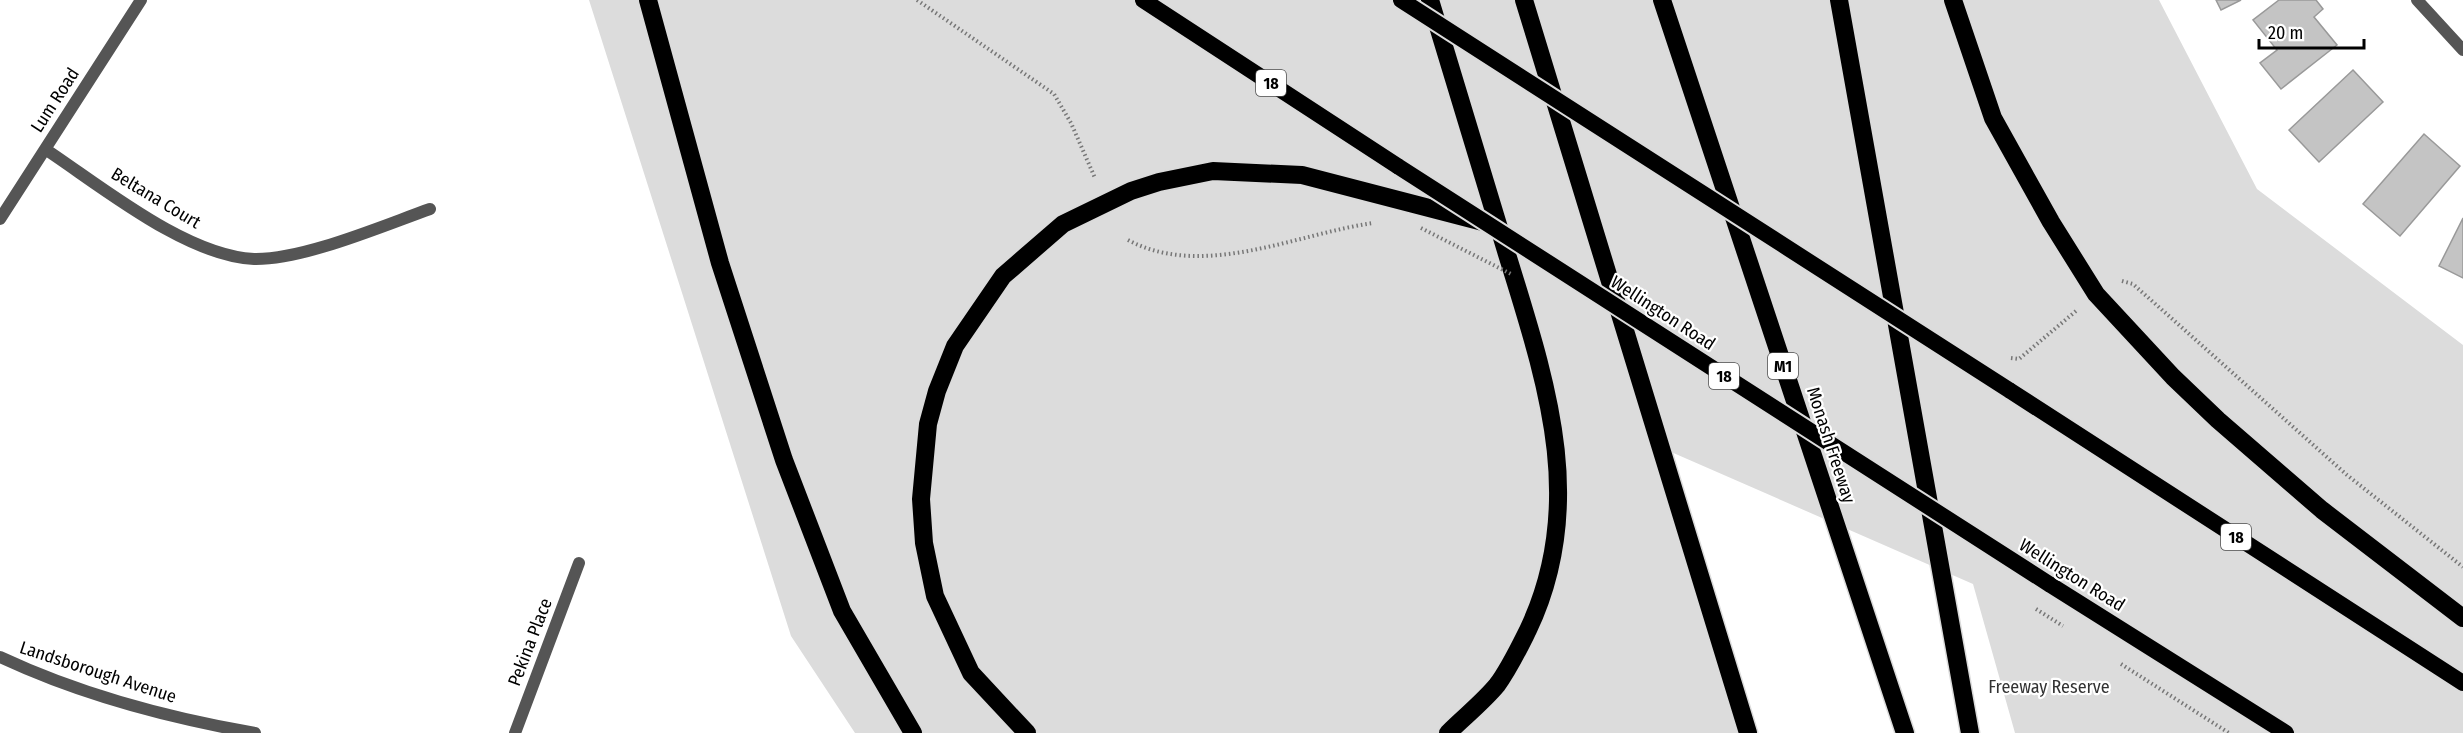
<svg xmlns="http://www.w3.org/2000/svg" width="2463" height="733" font-family="'Fira Sans Condensed',sans-serif">
<rect width="100%" height="100%" fill="#fff"/>
<path fill="#dcdcdc" d="M589,0H2159L2257,189L2463,345V733H2015L1973,584L1662,448L1748,733H855L791,636Z"/>
<path fill="#c4c4c4" stroke="#999" stroke-width="1.5" d="M2216,0H2241L2221,10Z
M2279,0H2316L2323,9L2314,17L2337,45L2281,89L2260,63L2277,50L2253,20Z
M2353,70L2383,102L2319,162L2289,130Z
M2424,134L2460,166L2400,236L2363,204Z
M2463,218V278L2439,266Z"/>
<g fill="none" stroke-linecap="round" stroke-linejoin="round">
<defs>
<path id="trunk" d="M1143,0L1399,167
M2009,390L2463,683
M2049,584L2286,733"/>
<path id="motorway" d="M648,0L720,263L784,460L842,611L913,733
M1430,0C1456,84 1481,168 1506,251C1545,378 1589,502 1528,630C1519,648 1509,669 1497,685C1483,702 1464,717 1448,733
M1524,0L1748,733
M1662,0L1905,733
M1839,0L1970,733
M1953,0L1993,118L2051,222L2096,294L2173,377L2218,420L2322,510L2463,618
M1027,733L971,673L935,596L924,543L921,499L928,424L937,391L955,346L1003,276L1063,224L1131,191L1159,182L1213,171L1302,175L1483,222"/>
</defs>
<use href="#trunk" stroke="#dbdbdb" stroke-width="20"/>
<use href="#motorway" stroke="#dbdbdb" stroke-width="21"/>
<path stroke="#777" stroke-width="4" stroke-dasharray="1.5 3" stroke-linecap="butt" d="M917,0L1054,94L1071,123L1095,178
M1128,240C1203,280 1296,234 1373,223
M2122,281L2133,284L2347,475L2463,567
M2011,358L2019,359L2076,311
M2121,664L2229,733"/>
<path stroke="#555" stroke-width="12" d="M2417,0L2463,50
M45,149C101,186 186,256 254,259C303,260 382,226 430,209
M0,219L141,0
M0,657C81,695 168,718 255,733
M515,733L579,563"/>
<use href="#trunk" stroke="#000" stroke-width="16"/>
<use href="#motorway" stroke="#000" stroke-width="18"/>
<defs>
<path id="trunk-bridge" d="M1401,0L2009,390
M1399,167L2049,584"/>
</defs>
<use href="#trunk-bridge" stroke="#dbdbdb" stroke-width="20" stroke-linecap="butt"/>
<path stroke="#777" stroke-width="4" stroke-dasharray="1.5 3" stroke-linecap="butt" d="M1421,228L1511,274
M2036,609L2063,626"/>
<use href="#trunk-bridge" stroke="#000" stroke-width="16"/>
</g>
<g text-anchor="middle" stroke-width="4.5" stroke-linejoin="round" paint-order="stroke">
<g fill="#fff" stroke="#4c4c4c" stroke-width="1.5">
<rect x="1256" y="70" width="30" height="26" rx="4.5"/>
<rect x="1768" y="353" width="30" height="26" rx="4.5"/>
<rect x="1709" y="363" width="30" height="26" rx="4.5"/>
<rect x="2221" y="524" width="30" height="26" rx="4.5"/>
</g>
<g font-size="16" font-weight="bold" fill="#000">
<text x="1271" y="89">18</text>
<text x="1783" y="372">M1</text>
<text x="1724" y="382">18</text>
<text x="2236" y="543">18</text>
</g>
<g font-size="18" fill="#000" stroke="#fff">
<text transform="translate(55 100) rotate(-57)" y="6">Lum Road</text>
<text transform="translate(156 198) rotate(31)" y="6">Beltana Court</text>
<text transform="translate(1663 313) rotate(33)" y="6">Wellington Road</text>
<text transform="translate(1831 445) rotate(72)" y="6">Monash Freeway</text>
<text transform="translate(2072 575) rotate(32)" y="6">Wellington Road</text>
<text transform="translate(530 642) rotate(-69)" y="6">Pekina Place</text>
<text transform="translate(98 672) rotate(18)" y="6">Landsborough Avenue</text>
</g>
<g font-size="18" fill="#333" stroke="#fff">
<text x="2049" y="693">Freeway Reserve</text>
</g>
</g>
<path d="M2259 39v9h105v-9" fill="none" stroke="#000000" stroke-width="3"/>
<text x="2268" y="39" font-size="18" fill="#000000" stroke="#ffffff" stroke-width="4.5" paint-order="stroke">20 m</text>
</svg>
